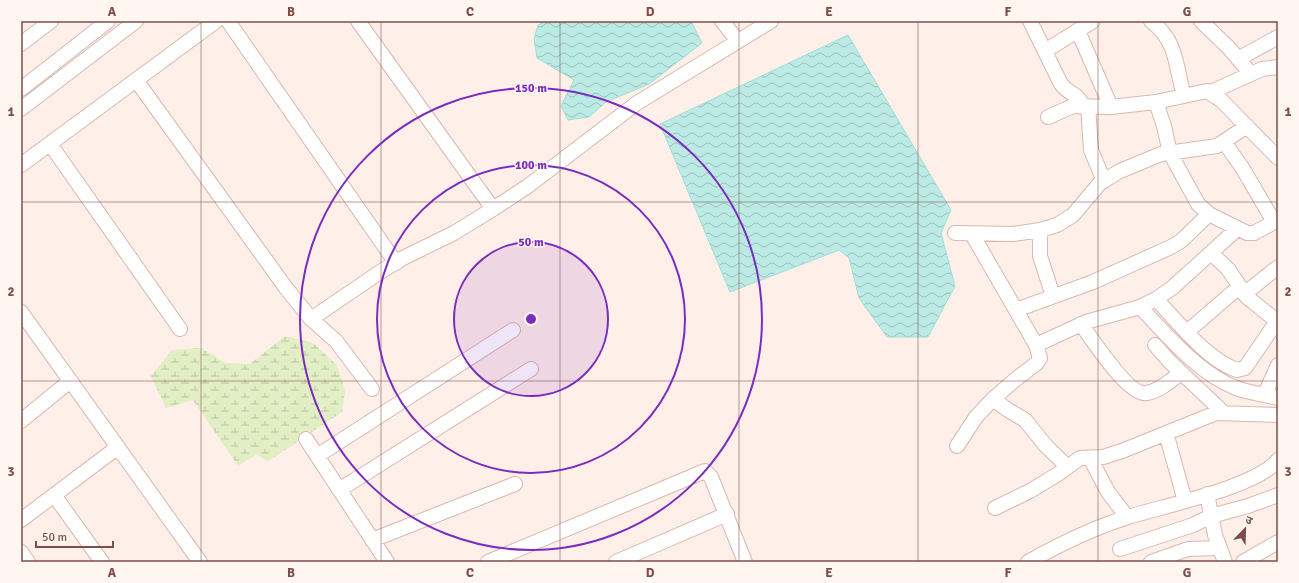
<svg xmlns="http://www.w3.org/2000/svg" width="1299" height="583" font-family="Signika,'Noto Sans Devanagari',sans-serif">
<defs>
<pattern id="wetland-marsh" width="20" height="14" patternUnits="userSpaceOnUse"><rect width="20" height="14" fill="#e2efc5"/><path d="M1 5h8M5 5V1M11 12h8M15 12V8" fill="none" stroke="#bcc4a2"/></pattern>
<pattern id="water-waves" width="16" height="10" patternUnits="userSpaceOnUse"><rect width="16" height="10" fill="#bbebe4"/><path d="M0 5q4-4 8 0t8 0" fill="none" stroke="#9dc1bb"/></pattern>
</defs>
<rect width="100%" height="100%" fill="#fef0e9"/>
<path fill="url(#wetland-marsh)" d="M285,336L313,343L337,365L345,390L342,412L267,462L257,454L238,466L193,400L166,408L151,376L172,350L201,348L226,363L250,364Z"/>
<path fill="url(#water-waves)" stroke="#a0ded6" d="M546,21H691L702,43L649,84L606,102L589,117L568,120L561,106L574,80L537,58L534,39L538,25Z
M848,35L951,210L941,233L955,286L928,337H887L859,298L849,258L839,250L730,292L660,124Z"/>
<g fill="none" stroke-linecap="round" stroke-linejoin="round">
<defs>
<path id="minor" d="M228,21L396,263
M358,21L493,209
M722,21L737,40
M1030,21L1061,84C1069,95 1076,91 1083,106
M1151,21C1178,42 1175,65 1184,96
M1201,21L1229,48L1251,74
M1078,31L1111,107
M21,44L51,21
M1045,51L1093,21
M1238,59L1278,37
M136,80L286,288L311,319L336,341L372,389
M21,89L108,21
M1211,92L1262,69L1278,67
M1156,102L1164,126L1170,153L1198,204L1209,214L1247,233H1254L1278,220
M1088,106L1091,150L1104,181
M21,109L136,21
M1048,117L1073,106L1111,107L1156,102L1207,91L1221,100L1278,158
M1225,143L1243,169L1274,222
M50,144L180,329
M21,165L216,21
M1040,230V256L1053,296
M955,233L1013,234L1040,230L1057,225L1073,215L1100,183L1120,171L1161,154L1217,146L1247,126
M1211,253L1228,269L1247,297L1278,322
M1244,294L1278,267
M1156,299C1178,322 1207,360 1237,370L1245,368L1277,321
M1140,307C1168,336 1198,373 1236,388C1249,393 1264,394 1278,398
M1016,310L1093,282L1171,247L1181,241L1209,214
M21,312L200,562
M311,319L380,272L403,258L454,233L493,209L528,186L637,103L771,21
M1081,324C1092,339 1129,397 1147,393C1160,391 1171,380 1181,373
M1188,331L1239,287
M1036,345L1086,322L1140,307L1156,299L1172,288L1237,229
M1155,345L1169,361L1223,412
M1265,394L1278,365
M993,399L1008,410L1025,420L1046,446L1068,467
M21,421L70,381
M1166,433L1185,501
M306,439L387,562
M957,446L976,417L993,399L1016,379L1037,363L1040,358L1036,345L972,234
M317,456L513,330
M1090,458L1108,492L1127,517
M339,490L531,369
M1207,494L1215,535L1225,562
M54,495L102,562
M995,508L1030,491L1058,474L1080,458L1103,457L1122,451L1216,413L1278,415
M21,520L118,447
M372,540L515,484
M1120,549L1193,525L1211,516L1248,506L1278,495
M21,552L28,562
M488,562L705,471L711,477L745,562
M616,562L727,514
M1028,562C1060,544 1093,528 1128,517C1163,506 1257,487 1278,460
M1151,562L1188,549L1219,548
M1243,562L1278,542"/>
</defs>
<use href="#minor" stroke="#d7b8b2" stroke-width="16"/>
<use href="#minor" stroke="#fff" stroke-width="14"/>
</g>
<path fill="none" stroke="#7d4d49" stroke-width="1" stroke-opacity="0.55" d="M201,21V562M381,21V562M560,21V562M739,21V562M918,21V562M1098,21V562M21,202H1278M21,381H1278"/>
<circle cx="531" cy="319" r="77" fill="#7b2cbf" fill-opacity=".12"/>
<g fill="none" stroke="#7b2cbf" stroke-width="2">
<circle cx="531" cy="319" r="77"/>
<circle cx="531" cy="319" r="154"/>
<circle cx="531" cy="319" r="231"/>
</g>
<circle cx="531" cy="319" r="6" fill="#7b2cbf" stroke="#fff6f2" stroke-width="2"/>
<g font-size="12" text-anchor="middle" font-weight="bold" fill="#7b2cbf" stroke="#fff6f2" stroke-width="3" stroke-linejoin="round" paint-order="stroke">
<text x="531" y="92">150 m</text>
<text x="531" y="169">100 m</text>
<text x="531" y="246">50 m</text>
</g>
<rect width="1299" height="583" fill="none" stroke="#fff6f2" stroke-width="44"/>
<g transform="translate(1245 529) rotate(23)" stroke="#fff6f2" stroke-width="3" paint-order="stroke">
<path d="M0-3L7 15L0 10L-7 15Z" fill="#7d4d49"/>
<text y="-6" font-size="11" font-weight="bold" text-anchor="middle" fill="#7d4d49">उ</text>
</g>
<path d="M36 541v6h77v-6" fill="none" stroke="#7d4d49" stroke-width="2"/>
<text x="42" y="541" font-size="12" fill="#7d4d49" stroke="#fff6f2" stroke-width="3" paint-order="stroke">50 m</text>
<rect x="22" y="22" width="1255" height="539" fill="none" stroke="#7d4d49" stroke-width="1.5"/>
<g font-size="13" text-anchor="middle" font-weight="bold" fill="#7d4d49">
<text x="112" y="16">A</text>
<text x="291" y="16">B</text>
<text x="470" y="16">C</text>
<text x="650" y="16">D</text>
<text x="829" y="16">E</text>
<text x="1008" y="16">F</text>
<text x="1187" y="16">G</text>
<text x="11" y="116">1</text>
<text x="1288" y="116">1</text>
<text x="11" y="296">2</text>
<text x="1288" y="296">2</text>
<text x="11" y="476">3</text>
<text x="1288" y="476">3</text>
<text x="112" y="577">A</text>
<text x="291" y="577">B</text>
<text x="470" y="577">C</text>
<text x="650" y="577">D</text>
<text x="829" y="577">E</text>
<text x="1008" y="577">F</text>
<text x="1187" y="577">G</text>
</g>
</svg>
